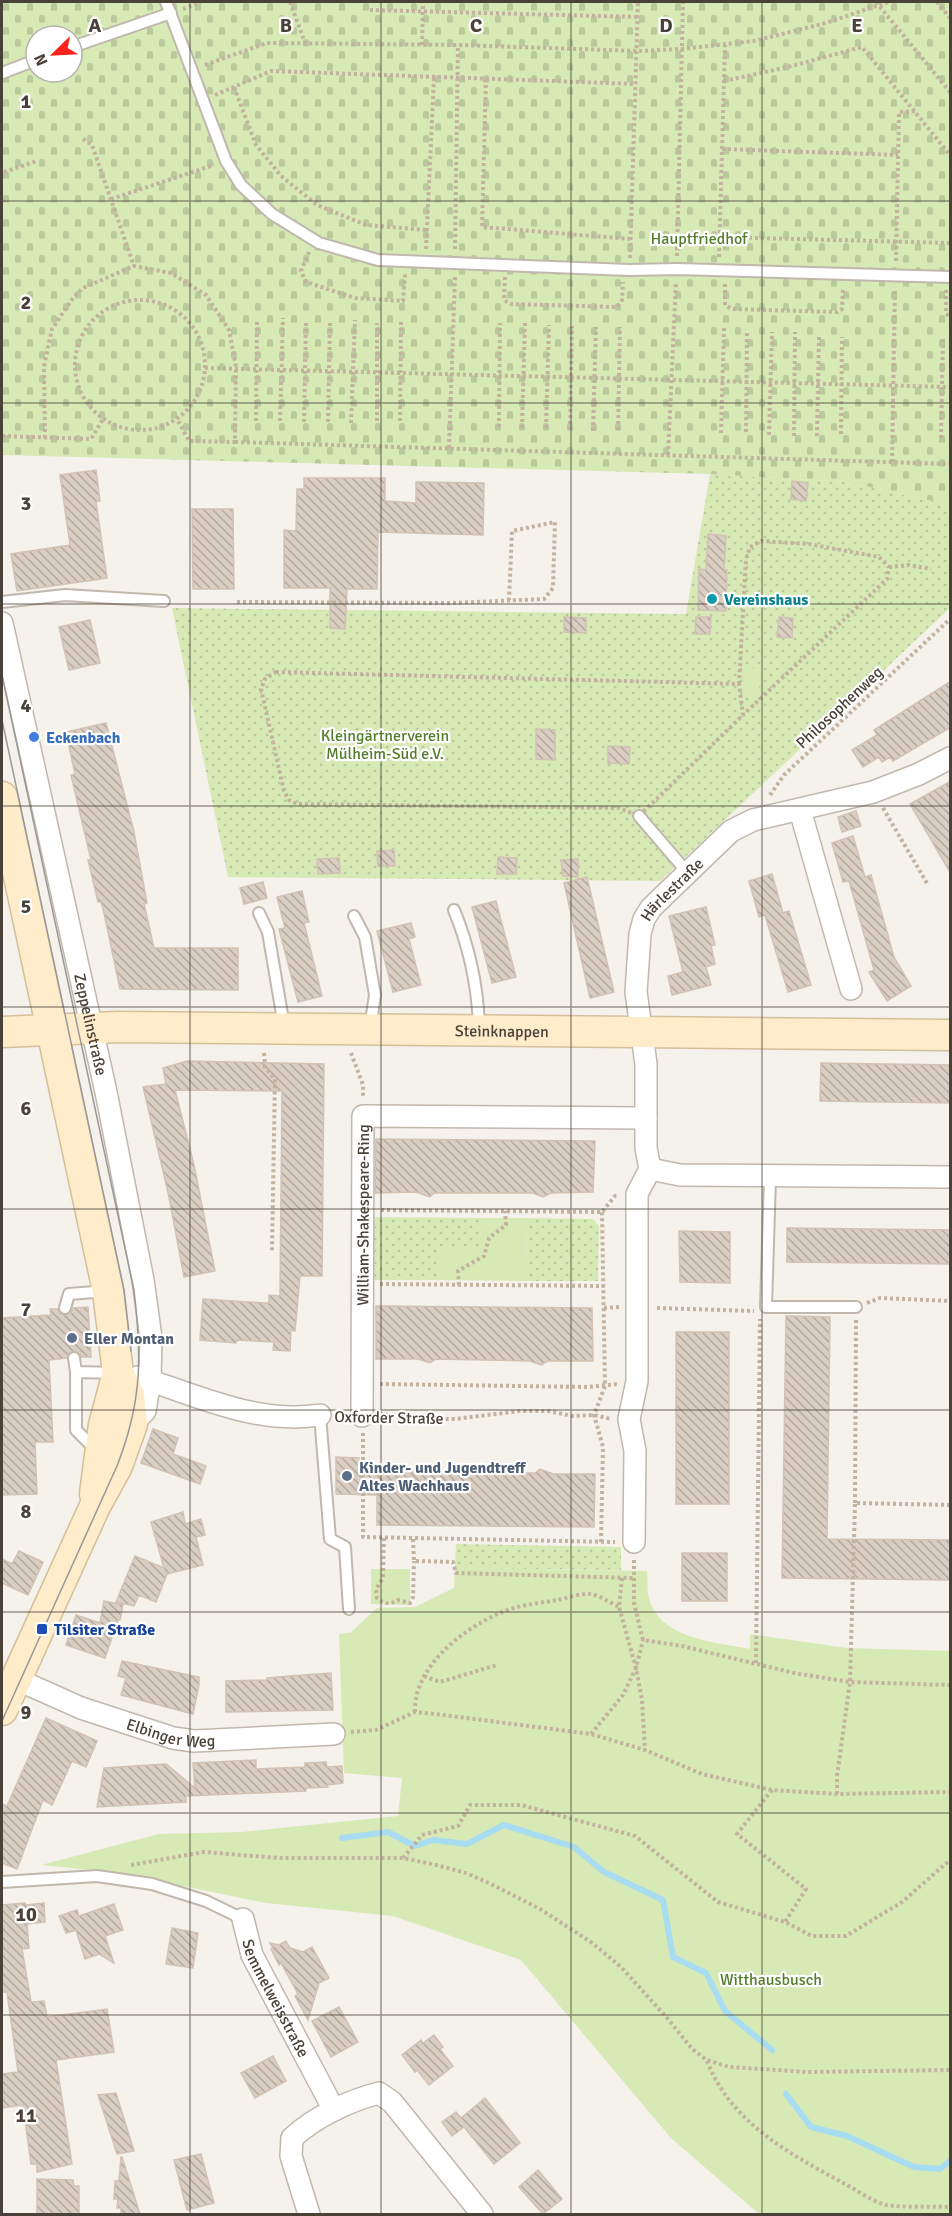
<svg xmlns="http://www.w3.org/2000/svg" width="952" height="2216" font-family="Signika,sans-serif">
<defs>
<pattern id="grass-dots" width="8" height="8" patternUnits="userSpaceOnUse" patternTransform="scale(1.5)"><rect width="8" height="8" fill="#d7e9b4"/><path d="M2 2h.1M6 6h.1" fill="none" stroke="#bac99c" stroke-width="1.8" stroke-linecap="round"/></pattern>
<pattern id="cemetery-stones" width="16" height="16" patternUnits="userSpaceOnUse" patternTransform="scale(1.5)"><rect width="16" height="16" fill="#d7e9b4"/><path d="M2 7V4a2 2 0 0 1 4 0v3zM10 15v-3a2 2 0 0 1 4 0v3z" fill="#bac99c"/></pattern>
<pattern id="building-back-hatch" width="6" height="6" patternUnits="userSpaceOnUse" patternTransform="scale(1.5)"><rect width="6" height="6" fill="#dacec3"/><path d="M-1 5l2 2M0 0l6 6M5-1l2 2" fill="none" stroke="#b3a99f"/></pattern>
</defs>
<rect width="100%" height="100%" fill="#f5f1eb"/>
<path fill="url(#grass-dots)" d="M710,474L847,482L950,505V608L660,881L228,877L172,608L686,614Z
M371,1217L482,1218V1249H439V1280H370Z
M527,1218L593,1219L599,1226L598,1281H526Z
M456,1544L621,1547V1570L455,1568Z"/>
<path fill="url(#cemetery-stones)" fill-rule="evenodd" d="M2,2H950V505L847,482L710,474L2,455ZM36,36H72V72H36Z"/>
<path fill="#d7e9b4" d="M744,668L764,669L767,673L755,695H748L744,691Z
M482,1218H527L526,1281L439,1280V1249H482Z
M455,1568L647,1571C648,1578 647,1587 648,1594C656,1639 715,1642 750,1649V1634L847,1648L950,1651V2214H759L671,2138L521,1960L393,1916L266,1903L120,1873L41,1865L159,1834L242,1832L398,1816L402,1778L344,1773L339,1634L350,1633L377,1608L415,1607L454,1588Z
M371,1569H410V1605L371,1604Z"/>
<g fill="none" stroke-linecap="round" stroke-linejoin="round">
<path stroke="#a8dcf1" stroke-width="6" d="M342,1838L388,1832L415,1846L433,1840L467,1844L504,1825L574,1847L604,1872L663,1900L673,1957L706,1973L725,2011L772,2050
M786,2094L811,2127L847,2136L914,2167L940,2169L950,2161"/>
</g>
<path fill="url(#building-back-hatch)" stroke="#d2c2b3" stroke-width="1.5" d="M96,470L100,501L96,502L107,578L17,591L11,554L70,545L60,475Z
M304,478H385V501L416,503V482L484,483L483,535L378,532L377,589H347L345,629L330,628V588H284V530L296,531L297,489H304Z
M792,481L808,483L806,501L791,499Z
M192,509H233L234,589H193Z
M708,534L726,536L724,570H727L726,611L698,610L699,569L706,570Z
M564,617L586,618V633L564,632Z
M696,617H711L710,634H695Z
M779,617L793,618L792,638L777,637Z
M90,620L100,663L69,670L59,627Z
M951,681V727L893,761L890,757L882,762L879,757L863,767L852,750L877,735L874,730Z
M106,723L134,832L147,903L144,904L154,948H238V990L120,989L104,913L101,902H98L88,860H91L71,775L75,774L66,732Z
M536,729L555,730V760L536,759Z
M608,746L630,747L629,764L608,763Z
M951,781V874L910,804Z
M856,811L861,826L842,832L838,817Z
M853,836L865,877L871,875L894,957L911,986L887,1001L869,972L874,970L849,881L843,882L832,843Z
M394,850L395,866H378L377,851Z
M498,857L517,858L516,874H497Z
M339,858L340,873L318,874L317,859Z
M578,859V877L563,876L561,860Z
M772,874L783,913L789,911L811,985L788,992L765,915L759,917L749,881Z
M587,877L614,992L590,998L564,883Z
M263,882L267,898L244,904L240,888Z
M302,891L309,922L304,923L322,996L298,1002L279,929L285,928L277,897Z
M496,901L516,977L492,983L472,907Z
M706,907L715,945L711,946L715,964L706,967L711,985L672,995L668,976L683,972L669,916Z
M411,923L415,937L409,939L421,985L393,992L377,931Z
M187,1061L324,1064L322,1276H300L295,1331L291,1330L290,1351L273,1350L274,1342L237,1340L236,1343L200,1340L203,1299L265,1303H269V1295L280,1296L282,1091L175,1090L194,1165L215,1271L184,1277L168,1192L143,1087L166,1084L163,1068Z
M821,1063L951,1065V1103L820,1101Z
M376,1139L595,1141L593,1192L551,1193L543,1197L533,1193H434L430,1197L416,1192L375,1193Z
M787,1228L951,1230V1264L787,1262Z
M679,1231L730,1232V1283L680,1282Z
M376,1306L592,1308L593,1361H548L541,1365L530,1361L436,1359L430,1363L418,1359H376Z
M88,1307L91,1357H81L79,1353L74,1351L69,1353L67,1358L49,1360L53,1442H35L37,1494L2,1495V1318L51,1315L50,1309H58L60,1314L66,1315L71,1313L73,1308Z
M786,1316L830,1317L827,1539L951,1540V1580L782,1578Z
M676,1332H729V1504H676Z
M153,1429L178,1438L173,1454L206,1466L200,1484L141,1463Z
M336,1457L359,1458V1472H421L430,1468L439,1473H535L540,1469L553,1474H595L594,1527L377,1525V1495L336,1494Z
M183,1512L185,1524L201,1519L205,1535L196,1537L203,1565L167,1574L156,1602L139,1595L134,1606L116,1602L135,1556L164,1568L151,1522Z
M19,1551L43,1562L28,1595L2,1583V1559L12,1564Z
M682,1553H727V1601H682Z
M104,1601L123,1605L120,1620H118L105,1658L66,1645L76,1615L100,1623Z
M122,1661L199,1677V1685L193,1714L121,1695L126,1678L118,1676Z
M331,1673L333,1710L226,1712V1681L267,1680V1678L290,1676Z
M46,1718L97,1741L86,1767L72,1761L52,1805L43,1800L17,1869L2,1863V1804L7,1806Z
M256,1760V1769L305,1767V1763L326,1762L327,1767L342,1766L343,1783L327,1785L328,1787L306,1788V1791L186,1796V1802L97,1807L104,1768L166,1764L195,1788L193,1763Z
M25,1903L26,1905L44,1903L45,1922L27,1924L29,1948L22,1949L31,2002L44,2001L47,2017L107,2009L114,2052L56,2060L72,2164L37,2172V2164H31L23,2105L2,2108V2074L18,2072L7,1992H2V1905Z
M114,1904L123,1930L105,1936L114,1963L99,1954L85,1959L76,1930L66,1933L59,1916L77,1910L79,1916Z
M172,1928L198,1933L193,1968L166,1964Z
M286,1941L290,1948L303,1952L312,1947L329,1978L319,1983L308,2020L295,1996L298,1994L281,1963L279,1965L271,1949L273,1948L270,1943L279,1945Z
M339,2007L358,2042L331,2057L312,2021Z
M434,2035L443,2047L440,2049L453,2066L429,2085L417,2070L415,2072L402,2055L421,2040L423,2043Z
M273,2056L286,2081L255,2098L241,2073Z
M116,2093L134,2151L117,2154L98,2095Z
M485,2098L520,2143L494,2164L464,2127L452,2136L442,2122L456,2112L461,2118Z
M201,2154L214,2203L187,2210L174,2160Z
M121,2157H122L140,2214H121V2208H117L118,2199H114L115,2181H119Z
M538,2170L562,2199L543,2214L519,2187Z
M37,2179L73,2180L74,2186H79V2214H37Z"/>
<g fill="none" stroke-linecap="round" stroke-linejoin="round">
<defs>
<path id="lane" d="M166,2L226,161L241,185L272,214L319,243L378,260L629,270L677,269L950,277
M72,47L171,13
M2,73L36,60
M2,602L65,595L164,601
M639,816L687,872
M454,910C470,949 478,987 479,1029
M259,913L268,932L284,1026
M354,916L365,937L375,995L370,1028
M770,1177L766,1307H856
M65,1308L69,1294L108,1291
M74,1358L76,1372L116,1373
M76,1372V1430L95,1449
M320,1415L330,1539L345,1547L349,1609
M2,1882L97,1876L152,1884L206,1901L243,1919"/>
<g id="street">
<path id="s1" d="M2,623L106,1092L143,1280L151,1338L150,1380L145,1411L132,1424"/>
<path d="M800,810L851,989"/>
<path d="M650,1169L680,1175L950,1177"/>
<path d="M138,1377C198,1395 256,1425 320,1415"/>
<path id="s2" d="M362,1416L363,1116L646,1118"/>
<path id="s3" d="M634,1542L635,1451L629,1419L637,1381V1194L650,1169L646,1148V1064L636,992L640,934L644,919L651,908L731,831L753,820L873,792L919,774L950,758"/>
<path id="s4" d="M16,1679L81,1708L173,1738L194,1741L334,1734"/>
<path id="s5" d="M243,1919L252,1955L334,2110"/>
<path d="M309,2214L291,2156L292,2138C315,2117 348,2101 379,2093L392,2102L482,2214"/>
</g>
<g id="secondary">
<path d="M2,797L108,1291L118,1373L129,1395L132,1424L117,1466L95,1506L2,1710"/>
<path id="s6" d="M2,1032L118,1027L950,1035"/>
<path d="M95,1494L104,1425L118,1373"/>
</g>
</defs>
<use href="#lane" stroke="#c1b8ad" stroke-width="14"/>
<use href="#street" stroke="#c1b8ad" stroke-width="24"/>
<use href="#secondary" stroke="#d5bf9a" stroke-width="33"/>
<path stroke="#c3b29e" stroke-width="4" stroke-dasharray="3 3" stroke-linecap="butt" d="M290,2L305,43
M876,2L950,92
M937,2L950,18
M183,9L201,2
M370,10L638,17
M422,45L423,2
M205,65L267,43L458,45L638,51L681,49L754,41L826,23L888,2
M486,79L482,227L630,239
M724,81L788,67L862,47L950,155
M234,87L256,145L281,176L317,205L366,225L427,230
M215,95L271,71L636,84
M83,139L92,145L134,266
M722,149L898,155
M4,172L37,161
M111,199L214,165
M719,237L950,243
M426,249L434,78
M455,249L458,45
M309,252L301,271L306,282L355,298L403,301L405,274
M677,256L683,2
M719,257L725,45
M630,258L638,2
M896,261L899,112L915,111
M505,277L504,300L511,304L617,307L622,300L623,282
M725,284V305L732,309L837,312L842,309L843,289
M946,290V314L950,316
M75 365a65 65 0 1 1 130 0a65 65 0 1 1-130 0Z
M205,368L950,387
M256,421L257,319
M280,421L283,318
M377,421V323
M400,421L401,322
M304,422L306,321
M328,422L330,321
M351,423L355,320
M499,427L500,323
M522,428L525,322
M546,428L549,325
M570,430L572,326
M618,430L620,327
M593,431L596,327
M746,432L747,330
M721,433L724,328
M841,434L842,337
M769,435L772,332
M2,436L91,439L103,419
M794,436L795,332
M817,436L819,335
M45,438L44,366L52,329L73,298L83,288L134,266L171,273L206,295L229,330L236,367L235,442L189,441L177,419
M941,438L943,336
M235,442L950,464
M449,448L455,277
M668,455L676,281
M892,462L895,289
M889,567L909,565L931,569
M237,602L452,603L544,599L553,588L555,522L512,531L509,600
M276,672L739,684L743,715L639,816L619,808L297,804L289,800L284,791L261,689L265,679Z
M739,684L746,559L750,547L761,541L809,544L879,557L889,567L887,579L743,715
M770,795L784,775L950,619
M883,808L928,885
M264,1053L265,1067L275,1079L272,1251
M351,1053L363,1085V1098
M381,1210L602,1212L615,1196H618
M380,1284L604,1286
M459,1285L458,1271L484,1256L489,1238L506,1225L505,1211
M867,1303L880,1298L950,1301
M604,1308L619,1307
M657,1308L754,1311
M380,1384L588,1387L618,1384
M380,1414L429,1419H455L520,1411H548L572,1416L594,1415L611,1419
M363,1433V1537L615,1542
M855,1503L856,1320
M384,1538L383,1578L376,1589L377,1598C385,1604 389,1605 398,1600L410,1603L413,1597L414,1561
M413,1539L414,1561L453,1562L456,1573L633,1578
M601,1542L603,1447L594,1415L605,1386L602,1212
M634,1560V1603L643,1640L682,1646L794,1673L850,1682L950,1685
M622,1578L619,1607L636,1668L642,1700L645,1750
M756,1663L760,1319
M424,1676L440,1682L497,1665
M415,1712C413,1668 462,1629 500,1613C518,1605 539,1603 558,1600C567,1598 581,1593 590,1594C599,1595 611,1603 619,1607
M351,1732L376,1730L415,1712L435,1714L591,1734L645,1750L702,1774L772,1790L837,1794L950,1792
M591,1734L623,1695L636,1668L643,1640
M772,1790L737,1834L806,1889L785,1922
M837,1794V1776L850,1682L855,1503L950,1505
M403,1858L422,1835L458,1826L470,1805H521L635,1836L718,1902L785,1922L812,1936H846L902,1902L950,1860
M131,1865L204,1852L279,1858H403L436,1865L466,1873L491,1884L540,1909L591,1942L621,1967L669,2020L692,2049L707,2060L729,2067L808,2072L950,2070
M707,2061C731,2123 790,2154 845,2184C857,2190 873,2202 886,2205C907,2208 929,2206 950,2207"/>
<use href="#lane" stroke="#fff" stroke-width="10"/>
<use href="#street" stroke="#fff" stroke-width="21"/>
<use href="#secondary" stroke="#ffeccb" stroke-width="30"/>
<path stroke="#999" stroke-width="1.5" d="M2,675L134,1290C142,1357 142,1402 117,1466L2,1721
M2,720L124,1290L131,1351"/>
</g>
<path fill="none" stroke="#4a4138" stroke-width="1.5" stroke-opacity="0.55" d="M190,2V2214M381,2V2214M571,2V2214M762,2V2214M2,201H950M2,403H950M2,604H950M2,806H950M2,1007H950M2,1209H950M2,1410H950M2,1612H950M2,1813H950M2,2015H950"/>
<circle fill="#0f9aa8" stroke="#fff" stroke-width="2" cx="712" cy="599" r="6"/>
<circle fill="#3f7fe0" stroke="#fff" stroke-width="2" cx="34" cy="737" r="6"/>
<g fill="#5c6f8a" stroke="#fff" stroke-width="2">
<circle cx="72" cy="1338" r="6"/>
<circle cx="347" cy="1476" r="6"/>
</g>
<rect fill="#1a4fb4" stroke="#fff" stroke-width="2" x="36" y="1623" width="12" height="12" rx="3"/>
<g text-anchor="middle" stroke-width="4.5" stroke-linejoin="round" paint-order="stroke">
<g font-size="16" fill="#537d2a" stroke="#fff">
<text x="699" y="244">Hauptfriedhof</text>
<text x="385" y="741">Kleingärtnerverein<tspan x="385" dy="18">Mülheim-Süd e.V.</tspan></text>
<text x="771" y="1985">Witthausbusch</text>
</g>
<g font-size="16" font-weight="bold" fill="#0d838f" stroke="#fff" text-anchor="start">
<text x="724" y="605">Vereinshaus</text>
</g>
<g font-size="16" fill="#4a4138" stroke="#fff">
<text transform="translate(839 707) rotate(-43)" y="6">Philosophenweg</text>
<text dy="6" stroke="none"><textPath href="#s3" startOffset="670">Härlestraße</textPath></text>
<text dy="6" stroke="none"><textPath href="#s1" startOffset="411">Zeppelinstraße</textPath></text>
<text dy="6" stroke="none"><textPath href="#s6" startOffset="500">Steinknappen</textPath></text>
<text dy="6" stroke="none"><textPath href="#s2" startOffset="201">William-Shakespeare-Ring</textPath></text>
<text transform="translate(389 1417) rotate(1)" y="6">Oxforder Straße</text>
<text dy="6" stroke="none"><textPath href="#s4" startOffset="165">Elbinger Weg</textPath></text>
<text dy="6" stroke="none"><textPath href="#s5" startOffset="86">Semmelweisstraße</textPath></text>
</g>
<g font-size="16" font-weight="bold" fill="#366cbe" stroke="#fff" text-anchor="start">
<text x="46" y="743">Eckenbach</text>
</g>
<g font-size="16" font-weight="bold" fill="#4e5e75" stroke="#fff" text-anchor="start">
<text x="84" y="1344">Eller Montan</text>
<text x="359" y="1473">Kinder- und Jugendtreff<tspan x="359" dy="18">Altes Wachhaus</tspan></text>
</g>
<g font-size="16" font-weight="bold" fill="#164399" stroke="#fff" text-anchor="start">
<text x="54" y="1635">Tilsiter Straße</text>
</g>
</g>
<g font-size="20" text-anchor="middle" font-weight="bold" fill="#4a4138" stroke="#fff" stroke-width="4.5" stroke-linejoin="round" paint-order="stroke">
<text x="95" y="32">A</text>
<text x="286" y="32">B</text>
<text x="476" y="32">C</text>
<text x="666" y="32">D</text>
<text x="857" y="32">E</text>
<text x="26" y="108">1</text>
<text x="26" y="309">2</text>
<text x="26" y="510">3</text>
<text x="26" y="712">4</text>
<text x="26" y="913">5</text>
<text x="26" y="1115">6</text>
<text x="26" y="1316">7</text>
<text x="26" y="1518">8</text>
<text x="26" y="1719">9</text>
<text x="26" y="1921">10</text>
<text x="26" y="2122">11</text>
</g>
<rect width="952" height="2216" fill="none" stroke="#4a4138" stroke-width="6"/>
<g transform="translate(54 54) rotate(246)"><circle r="28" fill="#ffffff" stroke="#b7b3af" stroke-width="1.5"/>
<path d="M0-4.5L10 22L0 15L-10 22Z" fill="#fb241c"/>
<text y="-9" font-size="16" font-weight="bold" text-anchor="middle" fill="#4a4138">N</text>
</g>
</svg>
